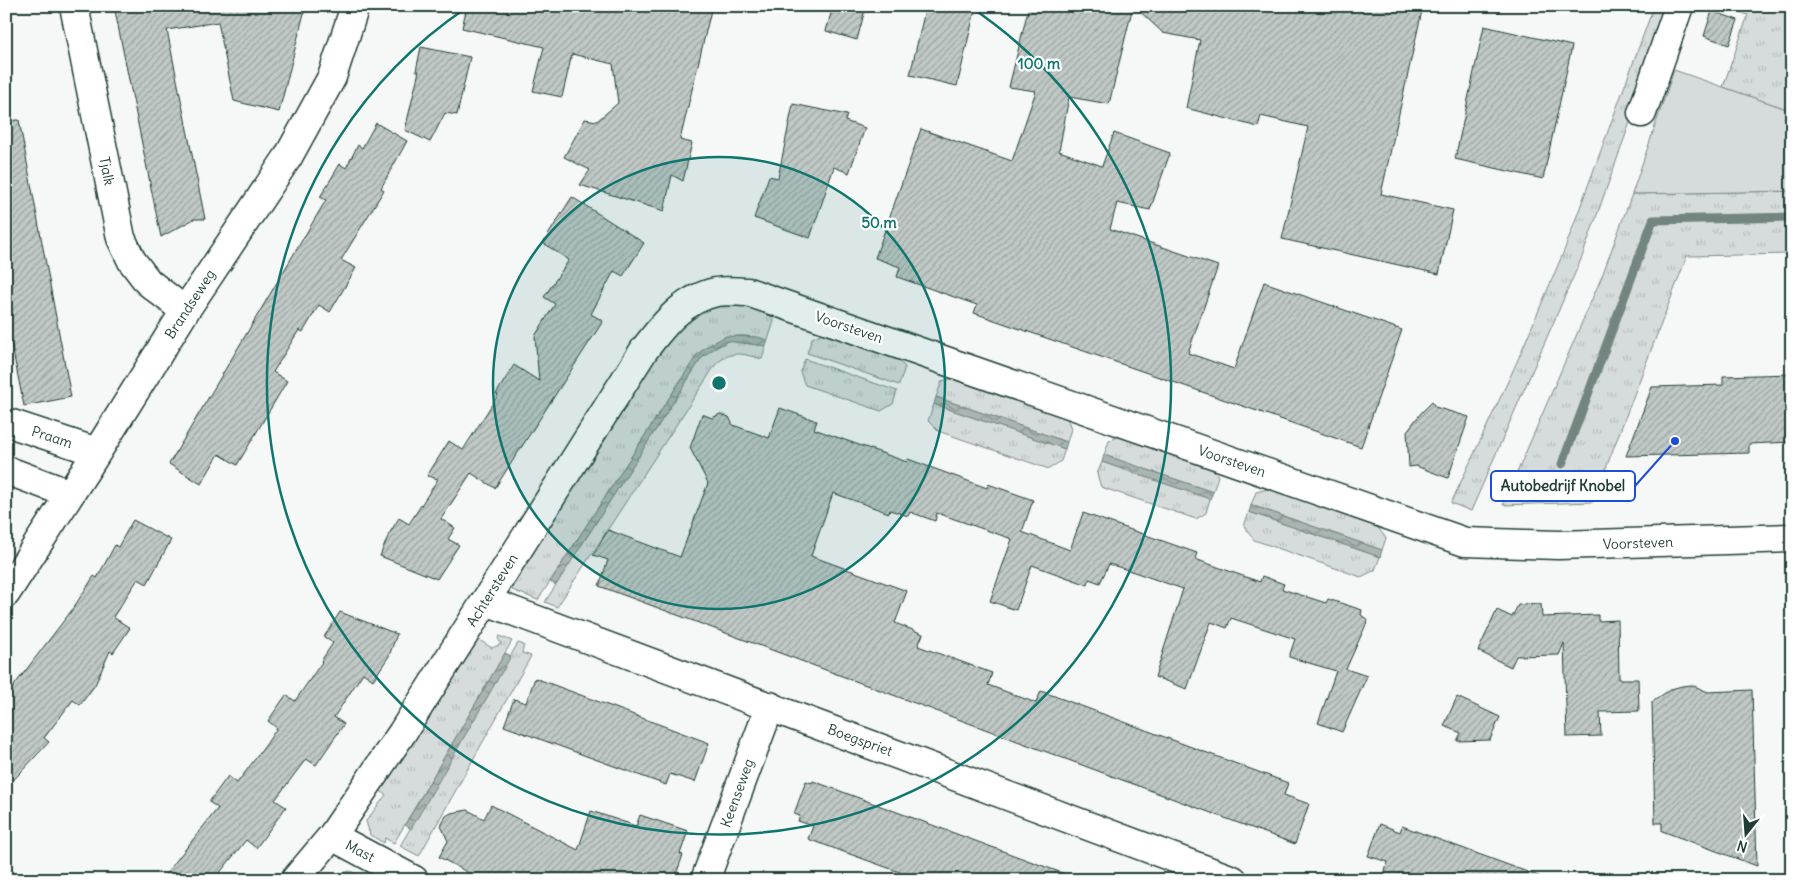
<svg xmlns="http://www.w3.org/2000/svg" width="1798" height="886" font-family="Delius,sans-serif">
<defs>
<pattern id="grass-tufts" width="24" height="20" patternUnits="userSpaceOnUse" patternTransform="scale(1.25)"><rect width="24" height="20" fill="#d6dcdb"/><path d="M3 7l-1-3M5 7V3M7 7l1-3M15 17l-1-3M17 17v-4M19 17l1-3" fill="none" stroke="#b7bebd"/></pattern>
<pattern id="water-waves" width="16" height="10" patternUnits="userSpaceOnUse" patternTransform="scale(1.25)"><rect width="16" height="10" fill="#aab5b1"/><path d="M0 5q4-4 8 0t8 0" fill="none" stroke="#8a9491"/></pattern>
<pattern id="building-hatch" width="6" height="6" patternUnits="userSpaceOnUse" patternTransform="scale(1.25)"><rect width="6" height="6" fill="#c0c9c6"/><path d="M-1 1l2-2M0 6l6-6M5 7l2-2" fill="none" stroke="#9ba4a2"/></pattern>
</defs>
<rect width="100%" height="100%" fill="#f6f7f7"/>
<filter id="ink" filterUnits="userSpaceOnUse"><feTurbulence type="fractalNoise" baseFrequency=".02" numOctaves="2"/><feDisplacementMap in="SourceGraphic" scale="10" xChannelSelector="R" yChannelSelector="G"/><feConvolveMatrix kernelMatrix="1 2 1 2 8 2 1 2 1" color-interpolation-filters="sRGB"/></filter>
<g filter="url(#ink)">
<path fill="url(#grass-tufts)" stroke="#7a8c88" d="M1654,6H1669L1643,86L1582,257L1471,511L1451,503L1516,364L1564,251Z
M1723,6H1792V111L1723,87L1748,15Z
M1792,191V254L1687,256L1593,502L1503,505L1602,276L1632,194Z
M740,303L776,315L768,340C738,332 720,335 697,355L538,600L512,590L514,578L653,362C668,342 686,310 712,305C721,303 731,304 740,303Z
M823,333L897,359L905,367L899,385L807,353L812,338Z
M728,341L766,346L762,359C742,354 733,349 716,364L557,607L545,602L701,359L710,351Z
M805,359L897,391L893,404L881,411L805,385L800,372Z
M954,378L1067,417L1071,429L1067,442L936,397L942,381Z
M934,404L1065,449L1061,461L1049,469L938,431L928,421Z
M1120,436L1212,468L1218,476L1213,492L1104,455L1109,441Z
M1102,462L1210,499L1206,513L1196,519L1101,487L1097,474Z
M1271,488L1376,525L1386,538L1382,550L1251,505L1256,492Z
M1249,512L1380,557L1375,570L1361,577L1254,540L1244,526Z
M499,636L512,641L394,843L385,838L384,843L370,835L366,821L386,795L378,789L476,638L492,648L501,644L498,638Z
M518,643L524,645L522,653L531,656L419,856L400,846Z
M350,871L368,880H322L323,879Z"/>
<path fill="#d6dcdb" stroke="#7a8c88" d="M1674,70L1792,111V191L1632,194Z"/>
<path fill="url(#water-waves)" stroke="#72857f" d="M726,336L757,337L768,340L766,346L728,341L710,351L701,359L556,585L550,582L697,355L706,347Z
M936,397L1067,442L1065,449L934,404Z
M1104,455L1213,492L1210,499L1102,462Z
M1251,505L1382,550L1380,557L1249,512Z
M505,653L511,656L411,829L405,825Z"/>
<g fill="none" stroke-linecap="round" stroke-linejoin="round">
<path stroke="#72857f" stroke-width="9" d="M1562,464L1653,220L1792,217"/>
</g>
<path fill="url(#building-hatch)" stroke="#1f3d34" d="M114,6H292L305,9L279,112L234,101L218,22L167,30L205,219H194L161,237Z
M467,6H712L680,140L692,143L683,181L672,175L664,211L580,185L590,170L564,157L585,119L597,121L618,103L613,64L572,54L562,97L533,91L544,47L462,28Z
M833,6H866L857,40L826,31Z
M926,6H976L957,86L910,75Z
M1029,6H1133L1109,104L1069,97L1059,151L1102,166L1114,133L1170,153L1150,210L1117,203L1110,229L1218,266L1188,353L1234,369L1264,282L1402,330L1361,447L974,313L977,305L897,277L900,267L875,258L921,129L1012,161L1036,91L1009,87Z
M1134,6H1423L1381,194L1453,210L1439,274L1282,239L1308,127L1261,116L1258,127L1186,108L1200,40L1163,33Z
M1712,11L1738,20L1729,45L1704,36Z
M1484,26L1572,46L1543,179L1455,159Z
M421,47L470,57L457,115L445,113L430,142L405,130L419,71H416Z
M793,104L847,115L845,121L865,128L849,173L834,167L810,238L754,218L769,176L778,178Z
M19,120L71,397L24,406L9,332L6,333V121Z
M376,123L407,141L381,188L384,190L341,260L356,268L330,312L319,305L303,332L299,330L273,372L287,381L237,465L219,454L201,484L169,464L326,200L320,197L340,164L346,168L358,145L362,148Z
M572,197L644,243L623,276L614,271L591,314L603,321L495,488L471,473L441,519L455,528L448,539L459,545L437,579L380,556L389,534L399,518L409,524L438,479L427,476L449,441L463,450L498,395L496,394L514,365L539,381L535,336L555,304L544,297L569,260L543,243Z
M1792,374V442L1749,444V453L1626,456L1652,387L1723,385V376Z
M1432,402L1435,407L1469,417L1448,478L1416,466L1409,467L1407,431L1421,413Z
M780,408L817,421L814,429L907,462L908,459L987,488L988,484L1033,500L1022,532L1070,550L1083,513L1197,553L1195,559L1260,582L1262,576L1284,584L1282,589L1326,603L1328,599L1362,610L1361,615L1368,620L1346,669L1367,676L1342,732L1318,723L1336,671L1289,657L1295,639L1231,618L1227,628L1211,622L1187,689L1155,677L1183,589L1134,572L1109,564L1100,583L1089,579L1088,585L1032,565L1016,610L990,601L1012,539L937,513L935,521L910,512L908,516L890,510L889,513L833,493L811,556L907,591L895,623L923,634L918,646L992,673L988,685L1036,703L1041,691L1288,783L1284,795L1309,804L1295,844L599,586L608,560L593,555L608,530L680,557L708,483L690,448L702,414L712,418L720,414L729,417L733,425L769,438Z
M133,520L171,540L147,584L138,579L113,617L130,628L113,653L110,651L95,685L80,705L73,700L44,738L49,742L6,788V696L72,610L94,576L97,578L115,545L118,547Z
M1541,604L1542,617L1598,615V621L1618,620L1619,679H1638L1639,711L1600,712L1601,736L1567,737L1564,643L1559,655L1516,656L1511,667L1478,651L1497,610L1512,617L1518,605Z
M340,612L397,634L389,656L373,680L363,673L334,717L344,724L316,765L306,759L275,800L286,807L256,848L246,840L214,880H161L218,808L209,802L228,776L237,783L265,746L277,728L268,721L286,695L295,701L322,662L321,661L333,643L324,637Z
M535,678L709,743L695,782L670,774L666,785L504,726L514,699L526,703Z
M1692,685L1708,692L1752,690L1757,866L1662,831V823H1655L1652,702L1671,689L1682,686Z
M1457,697L1500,717L1490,740L1457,741L1461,733L1444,726Z
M806,781L812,783L813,781L1073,877L1072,880H903L905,874L808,839L813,826L798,821L800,816L794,814Z
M491,805L578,850L591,811L636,826L640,815L688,831L680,854L683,855L674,880H482L439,857L448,841L441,826L446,816L451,813L468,810L484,819Z
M1380,824L1400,832L1402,826L1541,877L1540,880H1398L1384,874L1388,862L1368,856Z"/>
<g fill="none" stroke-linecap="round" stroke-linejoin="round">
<defs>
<path id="street" d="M74,6L121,238L132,261L148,282L185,311
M1642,113L1679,6
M6,422L97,452
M6,470L70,494
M6,593L87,468L185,311L288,157L332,77L355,6
M486,601L1233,880
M332,836L414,880
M295,880L332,836L402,733L644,350C663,325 683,299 716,292C726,290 738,292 748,292L1465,542L1558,545L1792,538
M705,880L770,706"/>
</defs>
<use href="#street" stroke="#1f3d34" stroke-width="31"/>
<use href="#street" stroke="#fff" stroke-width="28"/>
</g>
</g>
<circle cx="719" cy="383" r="226" fill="#0f766e" fill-opacity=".12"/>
<g fill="none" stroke="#0f766e" stroke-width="2.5">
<circle cx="719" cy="383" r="226"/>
<path d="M972 8A452 452 0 1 1 466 8"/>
</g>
<g text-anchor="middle" stroke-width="4.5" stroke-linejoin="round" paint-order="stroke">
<g font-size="14" fill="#1f3d34" stroke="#fff">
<text transform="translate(107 171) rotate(79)" y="5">Tjalk</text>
<text transform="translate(190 304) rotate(-57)" y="5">Brandseweg</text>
<text transform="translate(849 327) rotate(19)" y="5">Voorsteven</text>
<text transform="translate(52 437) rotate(18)" y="5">Praam</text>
<text transform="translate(1232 461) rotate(19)" y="5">Voorsteven</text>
<text transform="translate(1638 543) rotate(-2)" y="5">Voorsteven</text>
<text transform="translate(492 590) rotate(-58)" y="5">Achtersteven</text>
<text transform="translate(860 740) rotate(20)" y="5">Boegspriet</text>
<text transform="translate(737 793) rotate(-70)" y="5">Keenseweg</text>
<text transform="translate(360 851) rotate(28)" y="5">Mast</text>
</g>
</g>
<circle cx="719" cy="383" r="8" fill="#0f766e" stroke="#fff" stroke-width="2.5"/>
<g font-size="15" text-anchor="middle" font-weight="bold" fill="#0f766e" stroke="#fff" stroke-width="4.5" stroke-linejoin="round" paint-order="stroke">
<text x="1039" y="69">100 m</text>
<text x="879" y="228">50 m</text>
</g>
<path fill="none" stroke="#1d4ed8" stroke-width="2" d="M1675 441L1635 486"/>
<circle fill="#1d4ed8" stroke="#fff" stroke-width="2" cx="1675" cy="441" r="5"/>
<rect fill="#fff" stroke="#1d4ed8" stroke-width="2" x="1491" y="471" width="144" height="30" rx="5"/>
<g font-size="15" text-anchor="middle" font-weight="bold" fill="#1f3d34">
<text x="1563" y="491">Autobedrijf Knobel</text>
</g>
<rect width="1798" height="886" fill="none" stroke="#fff" stroke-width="25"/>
<rect x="12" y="12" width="1773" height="861" fill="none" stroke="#1f3d34" stroke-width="2" filter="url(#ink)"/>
<g transform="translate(1746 834) rotate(197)" stroke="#ffffff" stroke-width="4" paint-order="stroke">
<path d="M0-4L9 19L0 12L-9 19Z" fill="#1f3d34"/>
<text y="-8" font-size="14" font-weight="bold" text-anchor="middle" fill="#1f3d34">N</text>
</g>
</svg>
